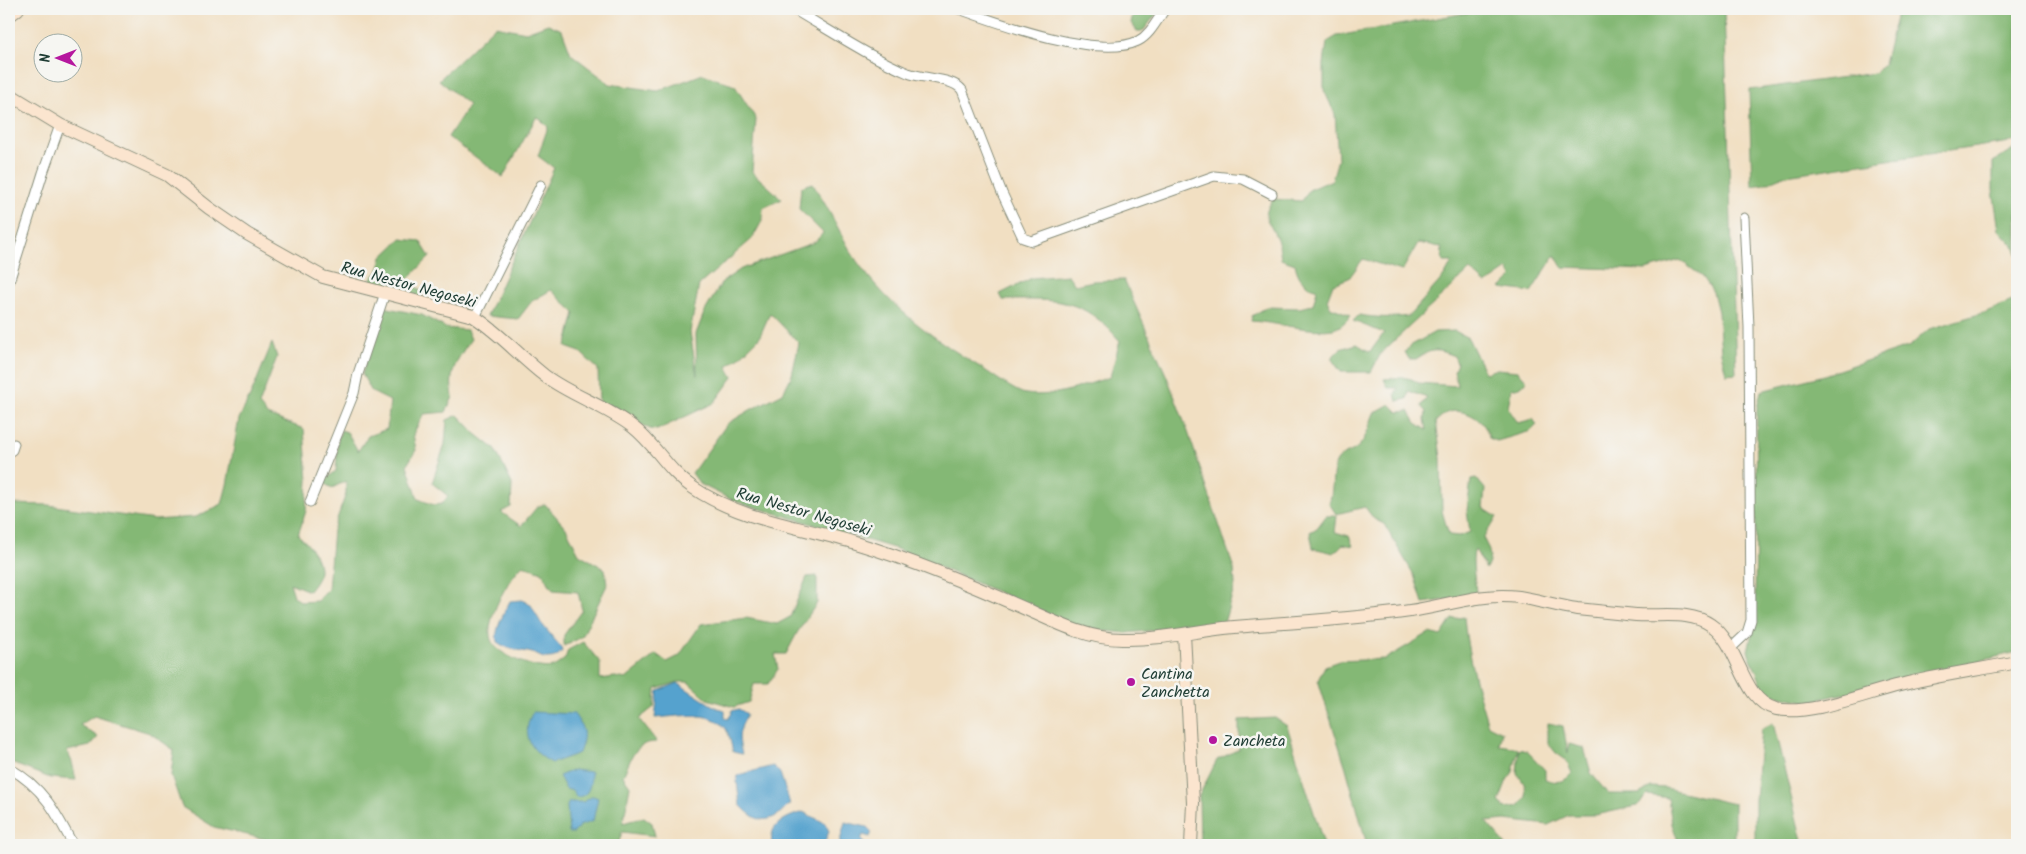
<svg xmlns="http://www.w3.org/2000/svg" width="2026" height="854" font-family="Kalam,sans-serif">
<rect width="100%" height="100%" fill="#f6f6f2"/>
<filter id="ink" filterUnits="userSpaceOnUse"><feTurbulence type="fractalNoise" baseFrequency=".02" numOctaves="2"/><feDisplacementMap in="SourceGraphic" scale="10" xChannelSelector="R" yChannelSelector="G"/><feConvolveMatrix kernelMatrix="1 2 1 2 8 2 1 2 1" color-interpolation-filters="sRGB"/></filter>
<filter id="wash" filterUnits="userSpaceOnUse"><feTurbulence type="fractalNoise" baseFrequency=".0096" numOctaves="4" result="noise"/><feDisplacementMap in="SourceGraphic" scale="20" xChannelSelector="R" yChannelSelector="G"/><feGaussianBlur stdDeviation="1.12" result="paint"/><feColorMatrix in="noise" values="0 0 0 0 0 0 0 0 0 0 0 0 0 0 0 0 0 1.4 0 .05"/><feComposite in="paint" operator="in"/></filter>
<g filter="url(#wash)">
<rect width="100%" height="100%" fill="#f1dfc2"/>
<path fill="#84b874" stroke="#527a54" d="M1134,9H1160L1143,31H1137L1131,23Z
M1488,9H1724L1736,373L1726,374L1721,352L1718,312L1713,292L1703,277L1680,260L1646,270L1562,267L1555,255L1531,292L1501,288L1512,277L1508,269L1486,284L1470,270L1381,353L1371,372H1341L1331,358L1340,349L1357,344L1370,352L1384,333L1353,321L1359,315C1376,318 1392,318 1409,316L1445,275L1452,262H1443L1441,247L1418,243L1402,271L1363,259L1349,278L1333,284L1327,300L1330,307L1351,315C1346,321 1341,327 1333,329C1313,333 1273,322 1251,321L1252,316L1267,307L1299,308L1313,305L1317,290C1303,284 1298,278 1295,264L1281,259C1280,251 1279,242 1275,235C1267,217 1261,219 1273,199L1302,201L1309,190L1332,180L1338,159L1335,114L1324,90V64L1327,42L1337,36Z
M1898,9H2017V141L1786,175L1764,184L1752,186L1749,90L1875,73L1884,64Z
M548,24L562,30L571,54L610,84L658,91L703,74L735,86L756,119L752,172L782,199L763,208L762,221L752,239L699,285L690,332L697,376L696,334L704,313L722,282L741,269L815,242L823,233L799,209L801,187L812,183C827,205 838,229 851,252C882,302 931,337 980,367C990,373 1016,393 1026,394C1055,398 1082,386 1110,377L1120,341C1082,296 1057,300 1003,300L1000,294L1032,278L1068,275L1075,285L1093,281L1124,280L1167,377L1188,432L1234,569L1235,585L1224,623L1127,633L1084,629L897,549L734,501L700,484L692,473L727,424L750,410L783,393L792,375L799,343L770,313L759,338L741,356L727,366L733,377L714,403L657,430L650,429L599,402L598,369L580,352L566,347L575,313L551,290L532,301L518,319L487,316L554,168L538,156L548,127L537,116L503,177L448,137L469,105L439,80L495,26L526,32Z
M2014,149L2017,150V255L2014,246L1999,230L1993,190V162Z
M401,239L420,241L430,257L405,282L419,289L422,298L366,284L379,270L382,257Z
M2017,299V652L1808,702L1765,693L1748,651L1755,619L1757,408L1761,391L1821,376L1910,346L1929,329L1986,312Z
M383,307L422,315L446,328L467,330L471,339C457,360 448,371 453,397L446,412L424,414L413,434L416,450L407,465L418,499L434,505L442,504L448,496L432,483L445,444L447,420L458,415L476,434L495,449L512,484L511,507L501,512L521,526L537,507L545,504L566,528L579,554L605,569L607,585L582,637L564,646V635L582,610L578,592L553,590L542,572L523,565C509,577 484,621 491,640C496,655 538,671 552,667C557,666 561,661 565,659L568,650L583,642L600,662V679L615,677L626,679L656,654L667,662L679,656L701,624L746,618L777,624L790,617L807,577L817,576V603L797,633L786,654H775L778,669L768,684H754L749,702L734,707L707,699L688,682H678L656,689L654,707L639,719L657,742C634,742 632,758 623,776L630,786L623,823L644,817L652,823L655,836L622,832L618,845H264V842L273,841L214,827L182,807L171,775L174,750L150,733L94,716L80,725L98,737L90,746L67,751L72,762L76,780L50,778L9,762V504L48,505L155,520L196,517L222,504L227,485L239,419L252,392L272,343L277,357L259,405L267,415L304,429L308,481L306,511L298,535C309,544 323,561 318,577C317,581 312,587 309,591L290,583L294,596L301,602L317,601L328,589L333,530L346,494V481L332,488L322,482L336,471L338,439L341,430L347,432L358,451L368,436L387,429L390,401L372,392L362,374Z
M1455,331L1468,338L1485,373L1497,369L1518,371L1527,381L1520,387L1511,389L1508,408L1518,423L1533,419L1537,425L1531,431L1497,441L1489,438C1487,421 1466,408 1449,412C1445,413 1440,418 1436,421L1441,458L1442,511L1449,535L1460,536L1470,532L1467,511L1471,479L1476,478L1485,489L1483,508L1497,517L1483,538C1489,549 1493,557 1486,569L1475,549C1470,560 1476,582 1476,596L1423,603L1414,575L1384,524L1374,519L1365,507L1336,514L1329,503C1334,491 1331,470 1337,461C1342,454 1347,454 1354,450C1366,443 1369,425 1374,413L1390,404L1398,412L1409,411L1416,423L1427,430L1425,419L1426,412L1421,406L1427,398L1409,391L1407,399L1397,401L1395,394L1398,388H1388L1384,379C1396,378 1409,375 1418,383L1457,386L1454,371L1457,363L1454,356C1436,349 1433,348 1416,359H1409L1405,352L1410,346L1435,332Z
M1326,516H1337L1335,532L1349,536L1353,546L1343,544L1334,553L1313,548L1310,532L1317,528Z
M1464,617C1467,654 1477,690 1488,725L1502,732L1499,745L1514,747L1518,749L1513,772L1507,780L1499,801L1505,808L1519,806L1526,797L1525,785L1517,773L1519,749L1527,751L1545,770V779C1555,783 1565,783 1572,773L1566,760L1556,753L1548,743V723L1563,726L1568,753L1569,744L1584,748L1591,773L1608,794H1639L1651,787L1665,788L1734,804V845H1666L1678,841L1672,824L1668,798L1648,795L1637,806L1596,815H1569L1548,825L1505,820L1486,822L1506,845H1461L1456,839L1431,845H1367L1346,768L1318,680L1325,666L1339,661L1385,659L1429,633L1441,636L1452,619Z
M1275,718L1287,726L1324,845H1200L1199,796L1217,760L1239,749V720Z
M1773,723L1803,845H1755V800L1761,729Z"/>
<path fill="#54a2ce" stroke="#3a7081" d="M522,600L531,605L541,623L560,646L562,651C558,656 555,658 548,658C543,659 538,655 532,653C520,650 508,650 497,642C494,629 505,612 510,601Z
M678,683C680,685 713,706 717,708C720,709 723,709 725,710V718L728,719L732,713L731,711L739,709L747,714C739,731 737,735 742,754L733,752C731,745 730,735 726,729C713,709 674,717 655,718L658,691Z
M533,712L574,714C585,730 586,734 579,753L552,763C531,752 520,734 533,712Z
M773,766L780,773L790,804C785,807 782,812 778,815C761,825 752,817 740,805L737,782L738,775Z
M574,770L591,772C591,783 590,797 576,797L573,791L566,789L559,776Z
M593,796L598,798L593,821L579,826L574,833H569L567,806L569,802H583Z
M803,812L825,823L829,831L826,840L821,845H775L772,844C768,824 787,817 803,812Z
M845,822L867,827L872,832L870,837L863,835L861,840L866,845H839Z"/>
</g>
<g filter="url(#ink)">
<g fill="none" stroke-linecap="round" stroke-linejoin="round">
<defs>
<path id="street" d="M793,9C829,30 870,57 908,73C924,79 953,78 962,90L1002,193L1023,238L1032,241L1214,176L1243,179L1272,194
M959,9C998,23 1099,60 1138,41C1150,35 1157,20 1165,9
M9,282L43,173L60,125
M475,317L541,185
M9,452L12,450L14,444
M310,502L354,393L358,374L385,293
M1731,648L1747,633L1751,620L1749,327L1744,218
M9,768C43,787 56,812 73,845"/>
<path id="secondary" d="M9,16L18,9
M9,94L60,125L167,175L209,208L247,234L323,277L473,316C500,333 520,357 545,376C572,396 606,406 633,427C655,444 668,471 692,487C740,520 798,526 852,542C912,560 969,584 1026,609C1057,623 1088,639 1122,639C1156,640 1190,632 1224,628C1286,622 1348,620 1410,611C1445,606 1482,592 1519,597C1538,600 1557,606 1577,609C1596,611 1616,613 1636,615C1660,617 1690,610 1711,625C1740,644 1741,701 1776,709C1810,716 1866,693 1900,685C1939,675 1978,670 2017,662
M1184,634L1193,803L1191,845"/>
</defs>
<use href="#street" stroke="#888e7b" stroke-width="11"/>
<use href="#secondary" stroke="#888e7b" stroke-width="14"/>
<use href="#street" stroke="#fff" stroke-width="9"/>
<use href="#secondary" stroke="#fbe5cf" stroke-width="12"/>
</g>
</g>
<g fill="#b5179e" stroke="#f6f6f2" stroke-width="2">
<circle cx="1131" cy="682" r="5"/>
<circle cx="1213" cy="740" r="5"/>
</g>
<g text-anchor="middle" stroke-width="5" stroke-linejoin="round" paint-order="stroke">
<g font-size="16" fill="#1f3d34" stroke="#f6f6f2">
<text transform="translate(409 284) rotate(15)" y="6">Rua Nestor Negoseki</text>
<text transform="translate(804 511) rotate(16)" y="6">Rua Nestor Negoseki</text>
</g>
<g font-size="16" fill="#1f3d34" stroke="#f6f6f2" text-anchor="start">
<text x="1141" y="679">Cantina<tspan x="1141" dy="18">Zanchetta</tspan></text>
<text x="1223" y="746">Zancheta</text>
</g>
</g>
<rect width="2026" height="854" fill="none" stroke="#f6f6f2" stroke-width="30"/>
<g transform="translate(58 58) rotate(270)"><circle r="24" fill="#f6f6f2" stroke="#a0aca6"/>
<path d="M0-4L9 19L0 12L-9 19Z" fill="#b5179e"/>
<text y="-8" font-size="14" font-weight="bold" text-anchor="middle" fill="#1f3d34">N</text>
</g>
</svg>
